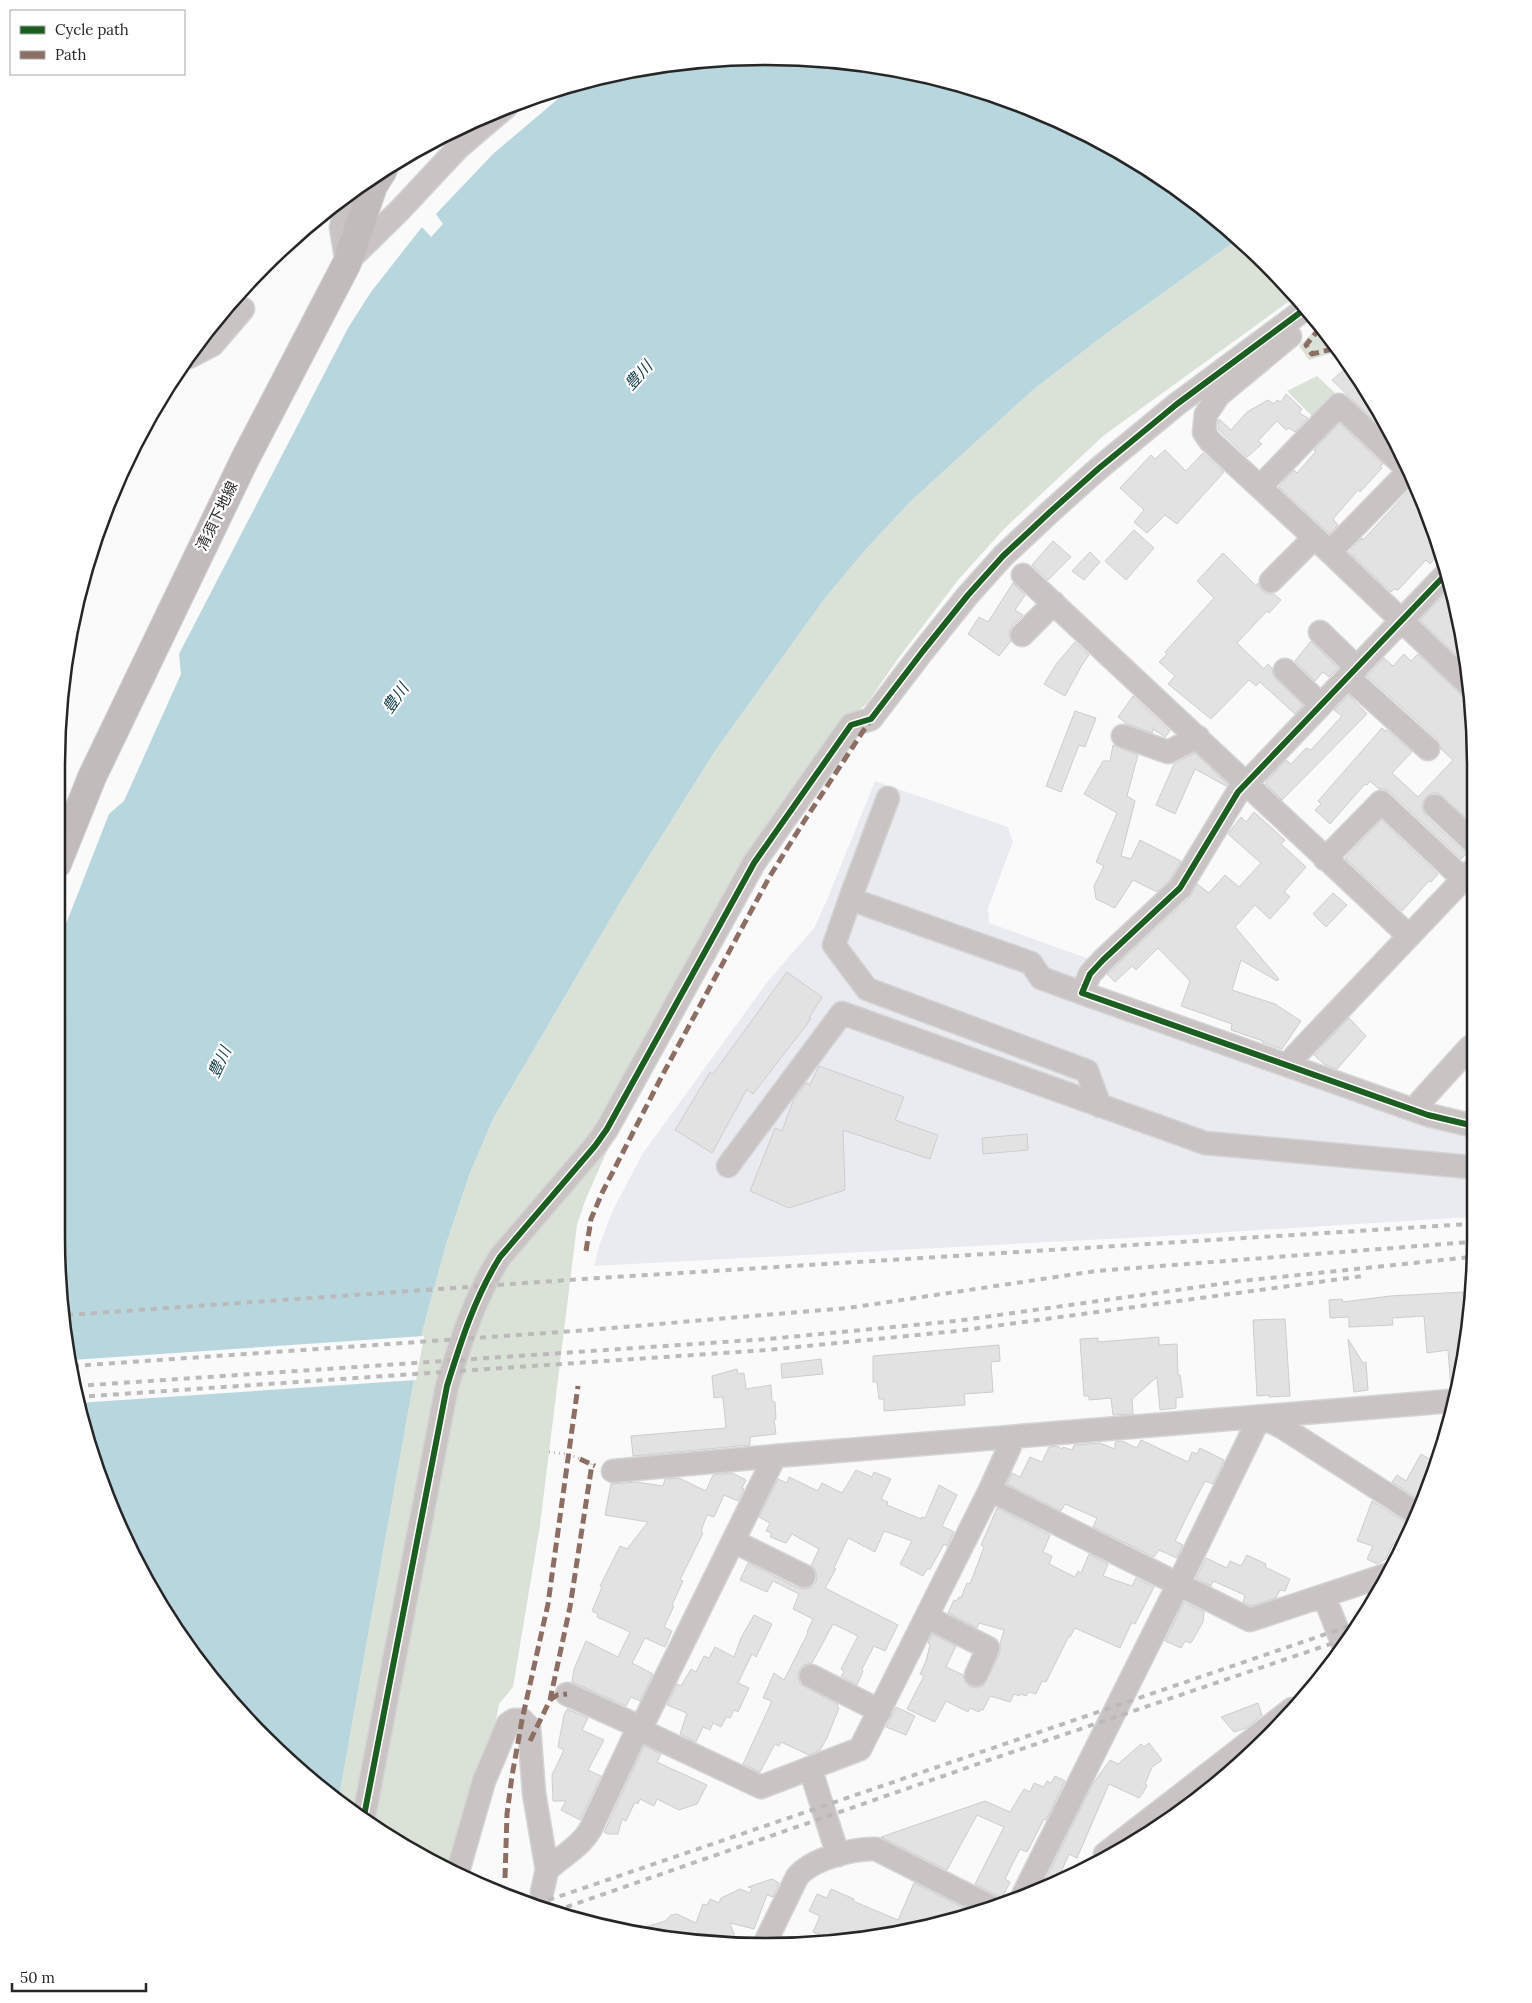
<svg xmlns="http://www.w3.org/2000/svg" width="1532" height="2003" font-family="Lora,'Noto Sans JP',serif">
<rect width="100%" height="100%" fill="#fafafb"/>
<path fill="#eaebf1" d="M875,781L1008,827L1013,842L988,908L989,923L1089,959L1075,994L1470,1131V1217L1165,1236L594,1266L600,1243L614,1208L643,1153L768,981L814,928L827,900Z"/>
<path fill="#dae1d7" d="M1238,239L1268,264L1295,297L1103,436L1004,529L958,580L897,660L868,702L861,709L844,716L743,870L688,998L606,1153L585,1201L577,1225L540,1525L513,1687L499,1704L468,1875L411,1852L339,1797L423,1329L446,1244L470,1173L493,1119L622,899L715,751L825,598L866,549L911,501L1034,389L1107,333Z
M1319,326L1339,351L1309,360L1299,346Z
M1317,376L1336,394L1314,418L1287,391Z"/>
<path fill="#b7d6de" d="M766,56L905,70L1038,110L1161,176L1238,239L1107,333L1034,389L911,501L866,549L825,598L715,751L622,899L493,1119L470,1173L446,1244L423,1329L339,1797L264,1739L151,1592L81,1421L56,1237L57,947L109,814L124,801L181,674L179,654L348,328L371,292L422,227L431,237L443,224L436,214L493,154L572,87L628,70Z"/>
<path fill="#fafafb" d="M424,1336L416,1380L78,1403L72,1360Z"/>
<path fill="#e2e2e2" stroke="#cecdce" d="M1348,367L1357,373L1382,428L1332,380Z
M1286,394L1302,409L1299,413L1308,418L1295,432L1289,428L1286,430L1277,421L1258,441L1262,444L1247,457L1218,429L1219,419L1231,430L1247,412L1268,400L1274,404L1277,400L1281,402Z
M1339,423L1383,464L1380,466L1382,468L1360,492L1358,490L1333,519L1338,525L1330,534L1279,487L1294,470L1297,473L1316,451L1314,450Z
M1165,450L1186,471L1203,453L1224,472L1177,524L1165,515L1147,533L1134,522L1144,510L1120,488L1151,455L1155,459Z
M1413,486L1438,538L1441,551L1430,564L1426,560L1398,590L1394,589L1391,592L1349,552L1362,538L1363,540Z
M1134,530L1154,548L1126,580L1105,561Z
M1053,541L1071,557L1048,580L1032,565Z
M1090,552L1100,562L1084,580L1072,571Z
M1223,553L1256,586L1258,583L1262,591L1268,594H1274L1281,600L1269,613L1267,611L1237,643L1264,669L1268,664L1272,668L1273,674L1276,679L1303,705L1295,714L1260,682L1256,686L1249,680L1211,719L1168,684L1175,676L1159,662L1167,654L1165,652L1214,598L1197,581Z
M1013,583L1025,595L1015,610L1023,615L1012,626L1009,632L1011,641L999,656L968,634L979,617L988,622Z
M1450,589L1460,634L1468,666L1420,620Z
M1311,641L1338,668L1329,677L1323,672L1315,681L1295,661Z
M1075,642L1089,655L1082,665L1065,696L1044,684L1057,663Z
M1404,654L1411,661L1418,654L1461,695L1470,699V821L1438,793H1432L1426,797L1422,803L1423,810L1426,816L1461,849L1468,852L1461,859L1390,792L1385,789H1379L1370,781L1367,785L1365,784L1330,824L1315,810L1321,804L1318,801L1382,728L1385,731L1387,730L1412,752L1392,773L1418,797L1453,760L1441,749L1437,739L1367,676L1384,658L1393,666Z
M1349,695L1367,714L1282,800L1266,784V782L1286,760L1291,764L1306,748L1311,750L1342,716L1334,710Z
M1133,696L1170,731L1165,737L1153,729L1152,733L1127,724L1118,717Z
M1075,711L1096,718L1085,747L1079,745L1061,792L1046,786Z
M1113,745L1138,755L1127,796L1135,801L1121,856L1131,859L1140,840L1181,861L1170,880L1157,892L1133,880L1115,908L1096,899L1094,886L1104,866L1096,862L1117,813L1084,794L1103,761H1110Z
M1195,753L1228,784L1226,786L1195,769L1175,814L1156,805L1174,764Z
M1254,812L1285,840L1281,844L1306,867L1284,892L1290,897L1270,919L1255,905L1235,927L1279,979L1277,981L1241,960L1232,990L1275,1004L1301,1021L1282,1049L1262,1042L1263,1041L1231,1030L1232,1024L1181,1006L1190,981L1158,948L1136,970L1132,966L1115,982L1107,974L1189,898L1197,884L1209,893L1225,875L1239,887L1261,863L1228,834L1241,817L1246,822Z
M1381,820L1438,874L1431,882L1429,881L1402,911L1345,858Z
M1333,893L1347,905L1326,927L1313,914Z
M787,972L822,997L809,1018L811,1019L753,1094L747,1089L712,1153L675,1130L710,1072L713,1074Z
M1349,1018L1366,1036L1337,1069L1324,1064L1314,1055Z
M819,1066L904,1097L895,1120L938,1135L930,1159L843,1130L845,1190L789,1208L750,1191L775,1128L782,1131L793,1101L806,1083L810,1085Z
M1027,1134L1028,1150L983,1154L982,1138Z
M1463,1292L1466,1327H1470V1330L1454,1389L1451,1388L1448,1350L1427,1353L1424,1316L1392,1318L1393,1325L1349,1327V1317L1330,1318L1329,1300L1342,1299L1343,1302L1390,1296Z
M1285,1319L1290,1396L1269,1397V1395L1257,1396L1253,1320Z
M1159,1337V1345L1177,1344L1178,1375H1180L1183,1397L1176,1398V1408L1160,1410L1157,1377L1132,1399L1133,1414L1113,1415L1111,1398L1089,1400V1396H1084L1080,1339L1098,1338V1342Z
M1348,1339L1363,1363L1366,1362L1368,1390L1354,1392Z
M999,1345L1000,1361L991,1362L993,1392L964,1394L965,1405L884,1411V1399H879L877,1382H873V1356Z
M821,1359L823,1374L782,1378L781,1364Z
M737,1369L738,1374L744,1373L746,1389L771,1385L772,1401L775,1402L776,1419H774L776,1434L750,1437V1445L633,1456L631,1436L726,1428L723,1397L714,1398L712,1376Z
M1141,1440L1188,1462L1192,1452L1197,1454L1200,1448L1224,1460L1213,1484L1205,1481L1190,1510L1175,1541L1183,1545L1177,1558L1159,1550L1154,1557L1093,1527L1097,1518L1065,1504L1061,1511L1007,1484L1012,1473L1020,1477L1030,1457L1042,1462L1049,1447L1057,1446L1062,1449L1063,1447L1072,1450L1074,1445L1100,1443L1115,1449V1442L1122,1441L1137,1448Z
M1421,1454L1434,1462L1423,1502L1392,1482L1397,1475L1406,1481Z
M856,1470L872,1477L874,1472L891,1479L881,1499L888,1502L887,1505L921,1519L922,1517L925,1518L939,1485L957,1495L942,1526L954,1532L947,1546L944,1544L930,1569H927L923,1576L900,1564L912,1541L884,1531L875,1552L848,1538L834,1568L836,1569L825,1588L898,1625L885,1651L874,1646L862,1669L863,1671L857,1685L841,1676L844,1672L841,1669L858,1636L833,1624L812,1663L803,1665L799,1671L798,1676L800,1684L805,1687L838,1704L837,1706L839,1708L827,1738L820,1750L809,1755L781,1742L779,1746L775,1744L760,1772L743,1764L772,1701L763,1698L774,1673L784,1680L808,1633L807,1632L813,1619L793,1609L799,1594L773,1581L767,1592L740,1580L748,1563L798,1588L805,1589L812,1587L816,1582L817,1576L815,1569L811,1566L819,1549L792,1534L786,1543L770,1537L772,1533L766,1531L770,1523L759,1517L778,1479L787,1483L789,1477L818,1491L822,1483L842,1493Z
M732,1473L746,1480L742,1488L744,1489L738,1501L724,1495L714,1517L707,1515L701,1531L703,1533L680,1580L683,1581L672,1605L674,1606L664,1627L672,1631L665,1647L645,1638L632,1663L653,1674L640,1701L631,1697L626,1706L572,1682L574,1669L586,1641L618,1657L630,1632L597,1617L598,1614L592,1611L602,1587L600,1586L620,1546L627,1549L648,1522L605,1515L611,1484L636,1482L663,1486L665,1479L679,1478L706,1491L713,1475Z
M1372,1501L1412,1526L1401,1547L1393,1544L1386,1559L1377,1564L1367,1559L1373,1546L1357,1541Z
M997,1508L1050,1535L1043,1552L1052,1556L1049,1564L1075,1577L1078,1571L1081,1573L1089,1554L1108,1564L1103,1576L1132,1586L1136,1578L1154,1587L1135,1624L1132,1622L1120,1648L1075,1628L1070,1637L1069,1636L1046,1682L1042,1681L1036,1694L1029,1692L1026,1696L1020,1694L1019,1696L1014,1694L1010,1702L990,1696L983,1710H980L979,1712L970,1708L968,1712L946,1701L935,1722L907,1709L924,1676L920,1674L926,1661L930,1645L928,1643L932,1634L956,1646L946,1667L963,1675L965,1682L971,1687L978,1688L984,1685L1000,1653V1644L1004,1630L979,1623L977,1628L948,1613L954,1600L956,1601L959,1597L961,1598L967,1583L970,1584L984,1547L981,1545Z
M1247,1555L1266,1564L1265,1567L1290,1579L1285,1591L1280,1590L1276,1598L1251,1606L1243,1602L1245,1595L1213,1581L1211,1586L1196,1578L1206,1558L1227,1568L1230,1561L1241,1566Z
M1184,1602L1204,1612L1203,1622L1191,1643L1185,1641L1181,1648L1165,1641Z
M754,1615L772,1624L756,1657L752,1654L738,1683L749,1688L738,1712L734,1710L730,1718L726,1717L721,1727L713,1723L710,1730L703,1727L696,1742L680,1734L687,1713L667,1705L677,1684L681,1686L691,1669L696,1672L704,1656L709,1658L715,1647L734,1657L741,1638Z
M1258,1703L1262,1715L1246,1728L1234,1732L1221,1717Z
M896,1707L915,1716L906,1735L886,1727Z
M567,1709L588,1718L582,1730L604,1740L588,1770L601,1776L580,1820L561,1810L566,1801H553L552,1775L564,1750L558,1747L564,1715Z
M1149,1743L1162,1760L1152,1767L1145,1784L1147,1785L1143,1793L1139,1798L1109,1784L1077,1858L1069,1854L1059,1877L1043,1885L1092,1785L1110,1760L1118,1764L1117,1765L1141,1744L1144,1747Z
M644,1746L661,1754L657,1762L707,1785L697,1804L679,1810L657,1799L654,1806L640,1799L638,1804L635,1802L626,1821L622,1819L618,1834H608L604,1832Z
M1055,1776L1065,1781L1046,1820L1044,1819L1027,1852L1020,1849L1005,1879L1010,1882L1002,1898L975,1884L1004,1827L977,1815L947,1870L881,1837L985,1801L1010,1812L1024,1789L1030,1792L1034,1783L1044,1787L1047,1781L1051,1783Z
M772,1879L779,1883L773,1897L767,1895L754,1929L730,1923L738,1945H719L672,1937L646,1927L665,1921L671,1915L677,1914L696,1923L703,1904L707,1905L710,1899L719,1903L721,1898L740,1889L750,1893L752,1888L748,1887Z
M914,1883L974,1913L833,1941L813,1932L820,1916L809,1911L817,1894L827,1898L831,1889L854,1899L853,1901L898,1920Z"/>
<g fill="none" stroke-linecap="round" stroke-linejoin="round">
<defs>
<path id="minor" d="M347,262L400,210L458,148L506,107
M347,263L341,227L351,192
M1290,336L1219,395L1206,414L1204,432L1210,441L1330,552L1470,686
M189,357L212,345L243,309
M1260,487L1339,405L1401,463
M1330,552L1406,474
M1023,575L1409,936
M1271,581L1314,538
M1320,632L1357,668
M1022,635L1054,603
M1285,670L1321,705
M1348,677L1428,749
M1123,736L1168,752L1198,737
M1435,806L1470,839
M1325,859L1381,802L1463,879
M850,899L888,798
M1082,993L1090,974L1103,960L1180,888L1238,792L1446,574
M1288,1065L1297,1054L1470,872
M1421,1101L1470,1047
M1100,1106L1087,1071L867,989L834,945L850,899L1031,963L1041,978L1082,993L1428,1115L1470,1125
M728,1166L842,1013L1205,1143L1470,1167
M613,1471L775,1456L1451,1401
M990,1490L1250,1620L1386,1575
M733,1541L804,1576
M1324,1596L1344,1647
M927,1617L988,1648L976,1675
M811,1676L880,1711
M567,1694L629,1722L640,1730L761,1787L860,1749L990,1490L1014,1437
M810,1768L838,1855
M364,1816L447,1386C461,1341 475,1297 500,1257L595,1146L607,1129L754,863L851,725L871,719L923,651L968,595L1003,556L1050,512L1098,469L1177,404L1305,309
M1105,1854L1292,1709
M547,1870C562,1856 580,1847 590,1830L634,1737L640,1730L775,1456
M458,1871L484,1781L508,1724L514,1720H522L529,1727L534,1793L547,1870L542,1892
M1023,1895L1174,1593L1254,1429L1262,1417L1282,1427L1419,1515
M764,1945L797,1877C811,1859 854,1848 876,1849L995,1909"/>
<path id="major" d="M57,864L92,777L245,459L347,263L373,186L383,170"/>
</defs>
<use href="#minor" stroke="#d4d4d5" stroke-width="25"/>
<use href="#major" stroke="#d4d4d5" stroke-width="30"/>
<path stroke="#b9b6b6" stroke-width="3" stroke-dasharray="1 4" stroke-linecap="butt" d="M549,1452L568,1454L580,1459"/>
<use href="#minor" stroke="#c9c3c3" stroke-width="22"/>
<use href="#major" stroke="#c2bbbb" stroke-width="28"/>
<path stroke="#bcb9ba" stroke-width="4" stroke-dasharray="6 6" stroke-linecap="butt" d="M67,1315L583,1279L1470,1224
M73,1366L575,1331L848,1308L1096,1271L1470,1242
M76,1386L768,1339L956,1321L1241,1281L1470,1257
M77,1397L767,1350L957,1331L1363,1276
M537,1904L1361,1622
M555,1911L995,1758L1351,1637"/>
<path stroke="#8d6e63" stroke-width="5" stroke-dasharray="10 5" stroke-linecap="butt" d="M1320,328L1306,345L1312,354L1337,348
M586,1251L591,1219L602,1193L663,1074L770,876L803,823L871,719
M580,1459L595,1466
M550,1700L557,1695L567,1694
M530,1741L550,1700L570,1607L592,1464
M505,1878L507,1814L512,1776L522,1720L548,1604L578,1386"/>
<defs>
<path id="cycleway" d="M1446,574L1238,792L1180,888L1103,960L1090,974L1082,993L1428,1115L1470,1125
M364,1816L447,1386C461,1341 475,1297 500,1257L595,1146L607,1129L754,863L851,725L871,719L923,651L968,595L1003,556L1050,512L1098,469L1177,404L1305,309"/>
</defs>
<use href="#cycleway" stroke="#fff" stroke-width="9"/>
<use href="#cycleway" stroke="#1b5e20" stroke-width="6"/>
</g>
<g text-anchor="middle" stroke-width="4.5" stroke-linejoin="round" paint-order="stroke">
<g font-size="15" fill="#262626" stroke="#fff">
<text transform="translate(217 516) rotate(-64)" y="5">清須下地線</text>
</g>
<g font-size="16" font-style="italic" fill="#174049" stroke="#fff">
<text transform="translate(638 375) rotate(-48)" y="6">豊川</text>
<text transform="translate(395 698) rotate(-55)" y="6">豊川</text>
<text transform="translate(219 1062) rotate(-65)" y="6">豊川</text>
</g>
</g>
<path d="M0 0H1532V2003H0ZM766 65H766A701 701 0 0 1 1467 766V1237A701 701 0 0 1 766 1938H766A701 701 0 0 1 65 1237V766A701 701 0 0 1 766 65Z" fill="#fff" fill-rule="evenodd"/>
<path fill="none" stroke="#262626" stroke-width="2.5" d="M766 65H766A701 701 0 0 1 1467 766V1237A701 701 0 0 1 766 1938H766A701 701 0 0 1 65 1237V766A701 701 0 0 1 766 65Z"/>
<rect x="10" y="10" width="175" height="65" fill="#ffffff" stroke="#a8a8a8"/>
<rect x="20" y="26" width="25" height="8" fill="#1b5e20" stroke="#a8a8a8"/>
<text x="55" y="35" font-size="15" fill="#262626">Cycle path</text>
<rect x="20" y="51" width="25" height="8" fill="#8d6e63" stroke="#a8a8a8"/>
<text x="55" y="60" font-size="15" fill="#262626">Path</text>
<path d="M12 1983v8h134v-8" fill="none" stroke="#262626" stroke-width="2.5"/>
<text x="20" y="1983" font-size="15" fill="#262626" stroke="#ffffff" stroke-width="4" paint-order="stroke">50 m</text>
</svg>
